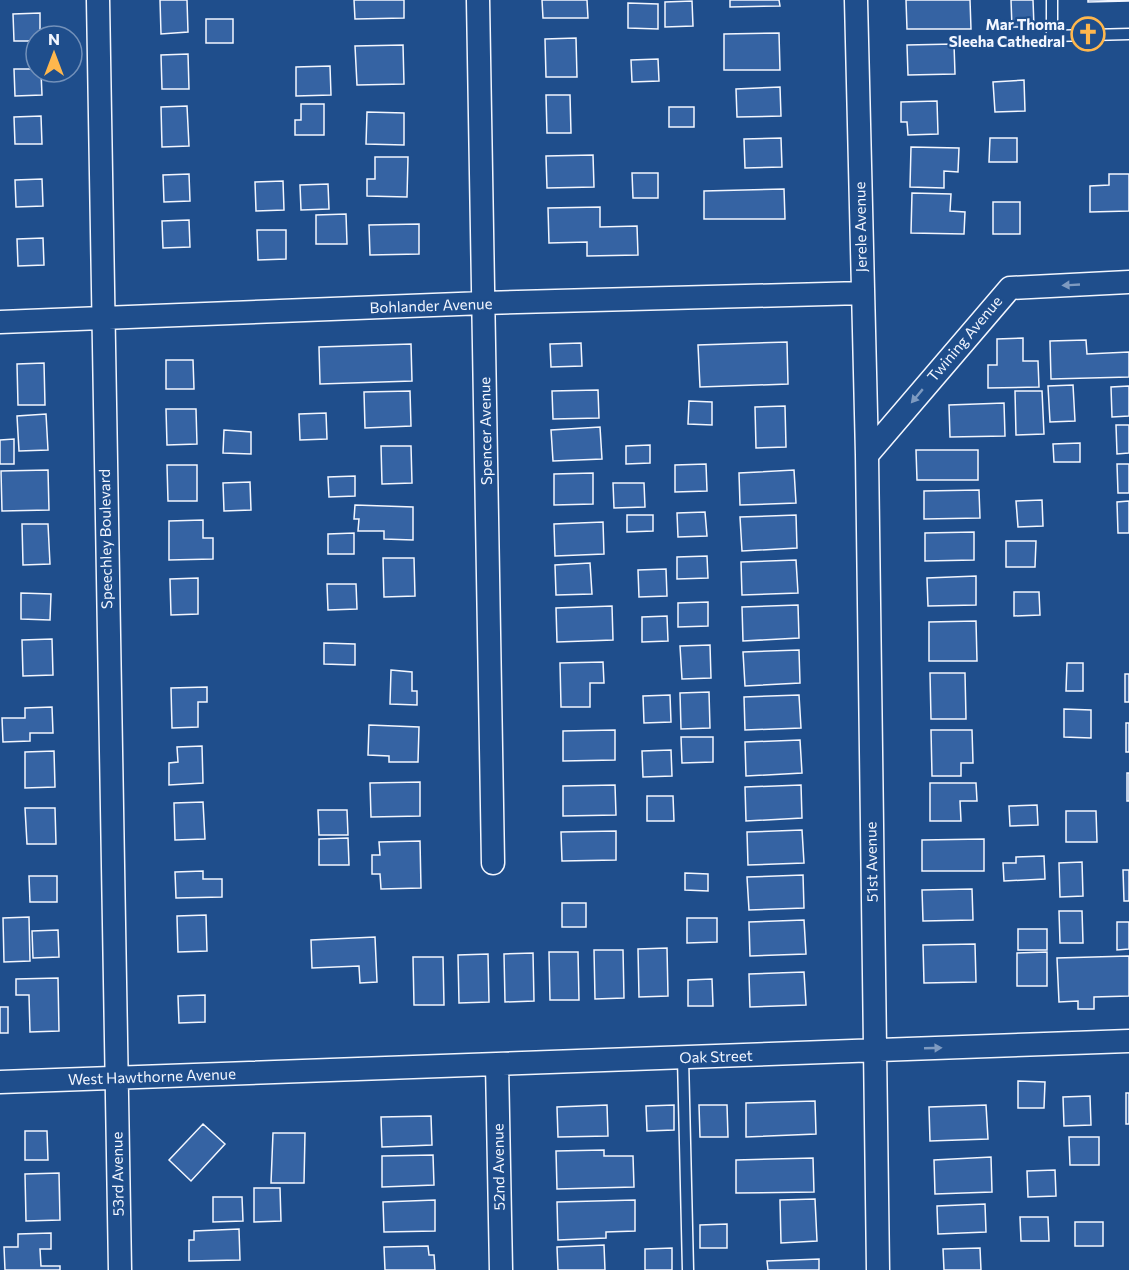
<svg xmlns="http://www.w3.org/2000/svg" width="1129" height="1270" font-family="Commissioner,sans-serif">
<rect width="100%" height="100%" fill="#1f4e8c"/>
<path fill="#3563a3" stroke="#f2f6ff" stroke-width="1.5" d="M160,0H187L188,32L161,34Z
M354,0H404V18L355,19Z
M542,0H587L588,18H543Z
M730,0H779L780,6L730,7Z
M906,0H970L971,29H907Z
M1011,0H1033L1034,27H1012Z
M1088,0H1129V1L1088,2Z
M692,1L693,26L665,27V2Z
M628,3L658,4V29L628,28Z
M40,13V36H36V41H14L13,14Z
M206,19H233V43H206Z
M779,33L780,70H724V34Z
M576,38L577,77H546L545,39Z
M954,44L955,74L908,75L907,45Z
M403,45L404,84L357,85L355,46Z
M188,54L189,89H162L161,55Z
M658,59L659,81L632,82L631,60Z
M330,66L331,95L296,96V67Z
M14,69H36V72H41L42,95L15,96Z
M1024,80L1025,111L995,112L993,82Z
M780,87L781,116L737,117L736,89Z
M546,95H570L571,133H547Z
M937,101L938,134L908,135L907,122H901V102Z
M301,104H324V135H295V120H301Z
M187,106L189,146L162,147L161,107Z
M669,107H694V127H669Z
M367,112L404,113V145L366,144Z
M41,116L42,144H15L14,117Z
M781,138L782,167L745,168L744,139Z
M990,138H1017V162H989Z
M911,147L959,148L958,172L944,171V188L910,187Z
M593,155L594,187L547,188L546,156Z
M375,157H408L407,197L367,196V179H375Z
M632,173H658V198H633Z
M189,174L190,201L164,202L163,175Z
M1109,174H1129V211L1090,212V186L1109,185Z
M42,179L43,206L16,207L15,180Z
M283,181L284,210L256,211L255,182Z
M328,184L329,209L301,210L300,185Z
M784,189L785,219H704V191Z
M912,193L951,194L950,211L965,212L964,234L911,233Z
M993,202H1020V234H993Z
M600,207V227L637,226L638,255L587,256V242L549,243L548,208Z
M346,214L347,244H316V215Z
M189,220L190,247L163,248L162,221Z
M419,224V254L370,255L369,225Z
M257,230H286V259L258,260Z
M43,238L44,265L18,266L17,239Z
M1023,338V361H1038L1039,387L988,388V365H997V339Z
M1086,340L1087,354L1129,352V377L1051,379L1050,341Z
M787,342L788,384L700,387L698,345Z
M581,343L582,366L551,367L550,344Z
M411,344L412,381L320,384L319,347Z
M166,360H193L194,389H166Z
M44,363L45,405H18L17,364Z
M1073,385L1075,421L1050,422L1048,386Z
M1129,386V416L1112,417L1111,387Z
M598,390L599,418L553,419L552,391Z
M410,391L411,426L365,428L364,392Z
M1015,391H1042L1044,434L1016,435Z
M689,401L712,402V425L688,424Z
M1004,403L1005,436L950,437L949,405Z
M785,406L786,447L756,448L755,407Z
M166,409H196L197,444L167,445Z
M326,413L327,439L300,440L299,414Z
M46,414L48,450L19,451L17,416Z
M1116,425H1129V453L1117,454Z
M600,427L602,459L553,461L551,430Z
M224,430L251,432V454L223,453Z
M14,439V464H0V440Z
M1080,443V462H1054L1053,444Z
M650,445V463L626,464V446Z
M381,446H411L412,483L382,484Z
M916,450H978V480H917Z
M706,464L707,491L675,492V465Z
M1117,464H1129V493H1118Z
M167,465H197V501H168Z
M48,470L49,510L2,511L1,471Z
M794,470L796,503L740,505L739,473Z
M593,473V504L554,505V474Z
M355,476V496L329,497L328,477Z
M250,482L251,510L224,511L223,483Z
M613,483H644L645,507L614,508Z
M979,490L980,518L924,519V491Z
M1042,500L1043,526L1018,527L1016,501Z
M1129,501V533H1118L1117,502Z
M355,505L413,507V540L384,539V531H358L359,519H354Z
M705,512L707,536L678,537L677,513Z
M627,515H653V531L627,532Z
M796,515L797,548L742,551L740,517Z
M203,520V538H213V559L169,560V521Z
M603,522L604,554L555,556L554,524Z
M22,524H48L50,564L23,565Z
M974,532V560L925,561V533Z
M354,533V554H328V534Z
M1006,541H1036L1035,567H1006Z
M707,556L708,578L677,579V557Z
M383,558H414L415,596L384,597Z
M796,560L798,593L742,595L741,562Z
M590,563L592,594L556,595L555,565Z
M666,569L667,596L639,597L638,570Z
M976,576V605L928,606L927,578Z
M198,578V614L171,615L170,579Z
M327,584H356L357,609L328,610Z
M1014,592H1039L1040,615L1014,616Z
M21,593L51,594L50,620L21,619Z
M708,602V626L678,627V603Z
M798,605L799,638L743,641L742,607Z
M612,606L613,640L557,642L556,608Z
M667,616L668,641L642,642V617Z
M976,621L977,661H929V622Z
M52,639L53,675L23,676L22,640Z
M324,643L355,644V665L324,664Z
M710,645L711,678L682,679L680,646Z
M799,650L800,683L745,686L743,652Z
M603,662L604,683H590V707H561L560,663Z
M1067,663H1083V691H1066Z
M391,670L412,672V691H417V705L390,704Z
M930,673H965L966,719H931Z
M1125,674H1129V702H1125Z
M207,687V702H198V727L172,728L171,688Z
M709,692L710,728L681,729L680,693Z
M670,695L671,722L644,723L643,696Z
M799,695L801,728L745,730L744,697Z
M52,707L53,733H30V741L3,742L2,718H25V708Z
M1064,709L1091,710V738L1064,737Z
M1126,723H1129V752H1126Z
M369,725L419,727L418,762H389V756L368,755Z
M615,730V760L563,761V731Z
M931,730H972L973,763H961V776H932Z
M681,737H713V762L682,763Z
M800,740L802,773L746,776L745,742Z
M202,746L203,783L169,785V763L178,762L177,747Z
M671,750L672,776L643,777L642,751Z
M54,751L55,787L25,788V752Z
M1127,773H1129V801H1127Z
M420,782V816L371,817L370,783Z
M930,783H976L977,801H960L961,821H930Z
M615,785L616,815L563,816V786Z
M801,785L802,818L746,821L745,787Z
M647,796H673L674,821H647Z
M203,802L205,839L175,840L174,803Z
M1037,805L1038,825L1010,826L1009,806Z
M25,808H55L56,844H27Z
M318,810H347L348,835H319Z
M1066,811H1096L1097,842H1066Z
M802,830L804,863L748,865L747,832Z
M616,831V860L562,861L561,832Z
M348,838L349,865H319V839Z
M984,839V871H922V840Z
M420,841L421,888L381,889L380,874H372V855H380L379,842Z
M1044,856L1045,879L1004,881L1003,863H1016V857Z
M1082,862L1083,896L1060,897L1059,863Z
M1123,870H1129V901H1124Z
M203,871V879H222V897L176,898L175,872Z
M685,873L708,874V891L685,890Z
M803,875L804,908L749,910L747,877Z
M29,876H57V902H30Z
M972,889L973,920L923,921L922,890Z
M562,903H586V927H562Z
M1059,911H1082L1083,943H1060Z
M206,915L207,951L178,952L177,916Z
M29,917L30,961L4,962L3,918Z
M687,918H717V942L687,943Z
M804,920L806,954L750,956L749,922Z
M1117,922H1129V949L1117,950Z
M1018,929H1047V950H1018Z
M58,930L59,957L33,958L32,931Z
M375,937L377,982L360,983L359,966L312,968L311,940Z
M975,944L976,982L924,983L923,945Z
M667,948L668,996L639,997L638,949Z
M594,950H623L624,998L595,999Z
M549,952H578L579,1000H550Z
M1047,952V986H1017V953Z
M533,953L534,1001L505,1002L504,954Z
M488,954L489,1002L459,1003L458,955Z
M1129,956V996L1094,997V1009H1078V1001L1059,1002L1057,958Z
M413,957H443L444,1005H414Z
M804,972L806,1005L750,1007L749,974Z
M58,978L59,1031L30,1032L29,995H16V979Z
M712,979L713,1006H688V980Z
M205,995V1022L179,1023L178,996Z
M0,1007H8V1033H0Z
M1018,1081L1045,1082L1044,1108H1018Z
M1126,1093H1129V1124H1126Z
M1090,1096L1091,1125L1064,1126L1063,1097Z
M815,1101L816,1134L746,1137V1103Z
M607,1105L608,1136L558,1137L557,1107Z
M674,1105V1130L647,1131L646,1106Z
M699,1105H727L728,1137H700Z
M986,1105L988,1139L930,1141L929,1107Z
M431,1116L432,1145L382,1147L381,1117Z
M203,1124L225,1144L191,1181L169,1160Z
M25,1131H47L48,1160H25Z
M273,1133H305L304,1183H271Z
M1069,1137H1099V1165H1070Z
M604,1150V1156H633L634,1187L557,1189L556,1151Z
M433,1155L434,1185L382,1187V1156Z
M991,1157L992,1192L935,1194L934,1160Z
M813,1158L814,1192L736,1193V1160Z
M1055,1170L1056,1196L1028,1197L1027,1171Z
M59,1173L60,1220L26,1221L25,1174Z
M254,1188H280L281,1221L254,1222Z
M213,1197H242L243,1221L213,1222Z
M815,1199L817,1241L781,1243L780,1200Z
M435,1200V1231L384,1232L383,1202Z
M635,1200V1231L606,1232V1238L558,1240L557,1202Z
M985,1204L986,1232L938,1234L937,1206Z
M1020,1217H1048L1049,1241H1021Z
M1075,1222H1103V1246H1075Z
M727,1224V1248H700V1225Z
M239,1229L240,1260L189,1261V1240H194V1231Z
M51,1233V1249H40L41,1266H60V1270H5L4,1247H18V1234Z
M604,1245L605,1270H558L557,1247Z
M428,1246L429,1255H434L435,1270H385L384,1247Z
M672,1248V1270H645V1249Z
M980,1248L981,1270H944L943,1249Z
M819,1259V1270H768L767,1261Z"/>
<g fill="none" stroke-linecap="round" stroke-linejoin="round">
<defs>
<path id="lane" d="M1052,0V36L1129,34
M683,1058L688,1270"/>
<path id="street" d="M98,0L120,1270
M478,0L493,863
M856,0L867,455L878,1270
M0,322L484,303L863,293
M867,455L1010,288L1129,282
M497,1064L501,1270
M0,1082L1129,1041"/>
</defs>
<use href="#lane" stroke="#f2f6ff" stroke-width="13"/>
<use href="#street" stroke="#f2f6ff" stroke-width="25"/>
<use href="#lane" stroke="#1f4e8c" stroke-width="10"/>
<use href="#street" stroke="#1f4e8c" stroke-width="22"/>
</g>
<defs><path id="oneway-solid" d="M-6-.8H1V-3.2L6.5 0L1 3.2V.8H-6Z" transform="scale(1.5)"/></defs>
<g fill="#7e9ac0">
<use href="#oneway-solid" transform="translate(1071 285) rotate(177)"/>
<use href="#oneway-solid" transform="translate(917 396) rotate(130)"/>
<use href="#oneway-solid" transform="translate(933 1048) rotate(-2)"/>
</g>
<defs>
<symbol id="church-ring" viewBox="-11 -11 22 22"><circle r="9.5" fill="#1f4e8c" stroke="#ffb74d" stroke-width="1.5"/><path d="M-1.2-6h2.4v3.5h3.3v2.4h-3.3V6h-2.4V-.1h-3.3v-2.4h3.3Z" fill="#ffb74d"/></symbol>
</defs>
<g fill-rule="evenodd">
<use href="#church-ring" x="1069" y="15" width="38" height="38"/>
</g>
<g text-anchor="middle" stroke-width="4.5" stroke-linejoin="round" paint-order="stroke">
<g font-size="15" font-weight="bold" fill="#f2f6ff" stroke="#1f4e8c" text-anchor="end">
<text x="1065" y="30">Mar Thoma<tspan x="1065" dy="17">Sleeha Cathedral</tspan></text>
</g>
<g font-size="15" fill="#f2f6ff" stroke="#1f4e8c">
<text transform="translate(861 227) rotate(-91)" y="5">Jerele Avenue</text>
<text transform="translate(431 306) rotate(-2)" y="5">Bohlander Avenue</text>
<text transform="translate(965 339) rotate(-50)" y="5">Twining Avenue</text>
<text transform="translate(486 431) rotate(-91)" y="5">Spencer Avenue</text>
<text transform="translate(106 539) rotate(-91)" y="5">Speechley Boulevard</text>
<text transform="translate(872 862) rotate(-91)" y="5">51st Avenue</text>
<text transform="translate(716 1057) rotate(-2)" y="5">Oak Street</text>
<text transform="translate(152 1077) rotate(-2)" y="5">West Hawthorne Avenue</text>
<text transform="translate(499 1167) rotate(-91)" y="5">52nd Avenue</text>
<text transform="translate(118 1174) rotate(-91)" y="5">53rd Avenue</text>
</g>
</g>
<g transform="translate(54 54)"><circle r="28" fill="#1f4e8c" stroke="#7391ba" stroke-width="1.5"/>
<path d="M0-4.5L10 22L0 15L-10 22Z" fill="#ffb74d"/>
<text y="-9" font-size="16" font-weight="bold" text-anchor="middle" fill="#f2f6ff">N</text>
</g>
</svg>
